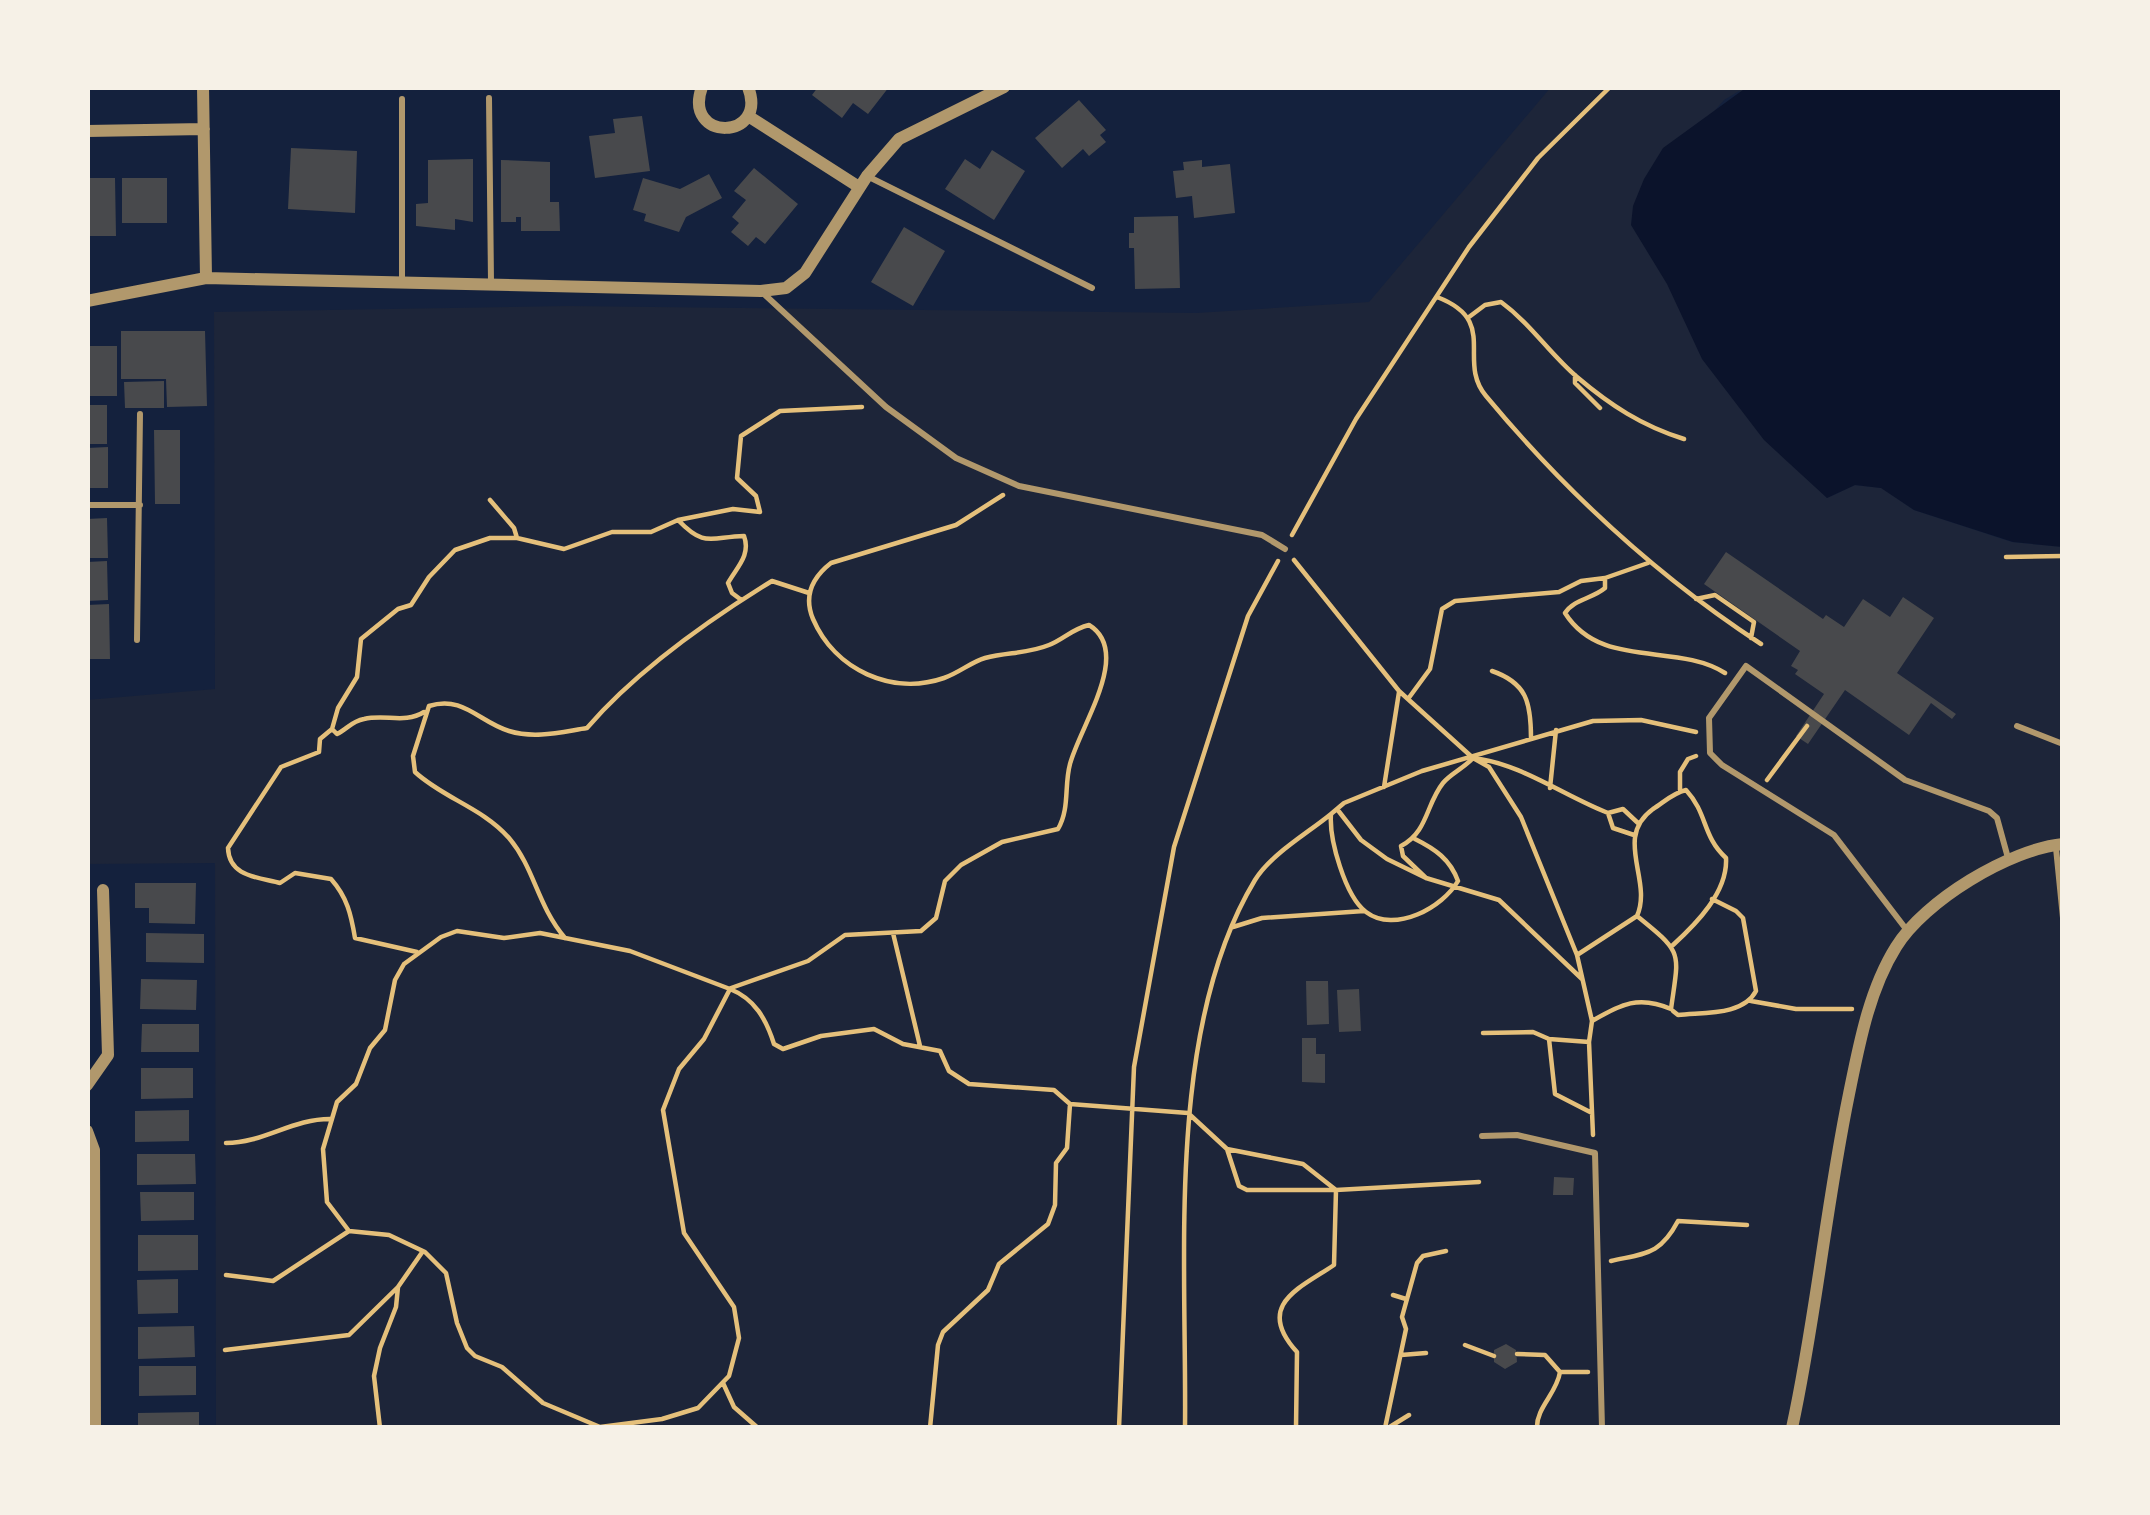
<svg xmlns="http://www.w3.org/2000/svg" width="2150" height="1515" font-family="'Fira Sans Condensed',sans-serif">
<rect width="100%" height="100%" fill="#14213d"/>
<path fill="#1d2539" d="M1551,87H1767L1759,103L1739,91L1724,100L1699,129L1814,483L1827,498L1855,485L1882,488L1914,510L2012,542L2063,547V1428H216L215,863L87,864V700L215,689L214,312L568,306L1196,313L1369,302Z"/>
<path fill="#0b132b" d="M1747,87H2063V547L2013,542L1914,510L1881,488L1855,485L1827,498L1764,440L1702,359L1667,284L1631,225L1633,206L1644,179L1663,148Z"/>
<path fill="#48494c" d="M818,87H889L868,114L853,103L842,118L812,95Z
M1079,100L1106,130L1100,135L1106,142L1089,156L1083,149L1062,168L1035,138Z
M642,116L650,171L595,178L589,136L615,133L613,119Z
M291,148L357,151L355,213L288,209Z
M992,150L1025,171L994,220L945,189L965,159L980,169Z
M473,159V222L455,219V230L416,226V204L428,203V160Z
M501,160L550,162V202H559L560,231H521V217H516V222H501Z
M1202,160V167L1230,164L1235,213L1194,218L1192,196L1176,198L1173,171L1184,170L1183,162Z
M754,168L798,204L765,244L756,237L748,246L731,232L739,223L732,217L746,200L734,191Z
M709,174L722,198L686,217L679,232L644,221L646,214L633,210L643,178L680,189Z
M87,178H115L116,236H87Z
M122,178H167V223H122Z
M1178,216L1180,288L1135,289L1134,248H1129V233H1134V217Z
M904,227L945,251L913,306L871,282Z
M121,331H205L207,406L167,407L166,379H121Z
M87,346H117V396H87Z
M164,381V408H125L124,382Z
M87,405H107V444H87Z
M154,430H180V504H155Z
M108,447V488H87V448Z
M107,518L108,558H87V519Z
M1726,552L1823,619L1826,615L1844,627L1863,599L1890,617L1903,597L1934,618L1897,673L1956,714L1952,719L1931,703L1909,735L1845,690L1808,744L1796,736L1824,694L1795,674L1798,670L1791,666L1800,651L1704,584Z
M107,561L108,600L87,601V562Z
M109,604L110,659H87V605Z
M135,883H196L195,924L149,923V908H135Z
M146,933L204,934V963L146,962Z
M141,979L197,980L196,1010L140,1009Z
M1306,981H1328L1329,1024L1307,1025Z
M1359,989L1361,1031L1339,1032L1337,990Z
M142,1024H199V1052H141Z
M1302,1038H1316V1054H1325V1083L1302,1082Z
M141,1068H193V1098L141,1099Z
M189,1110V1141L135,1142V1111Z
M137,1154H195L196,1184L137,1185Z
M1554,1177L1574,1178L1573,1195H1553Z
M140,1192H194V1220L141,1221Z
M138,1235H198V1270L138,1271Z
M178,1279V1313L138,1314L137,1280Z
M194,1326L195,1357L138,1359V1327Z
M1506,1344L1516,1350L1517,1362L1505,1369L1494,1362V1350Z
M139,1366H196V1395L139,1396Z
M199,1412V1428H138V1413Z"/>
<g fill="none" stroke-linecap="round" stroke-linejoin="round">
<path stroke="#e5c07b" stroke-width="4.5" d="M1437,297C1500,321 1456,360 1486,396C1565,491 1657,576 1761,644
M1469,317L1485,305L1501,302C1531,324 1549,353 1577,377C1610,405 1642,426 1684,439
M1575,375V383L1600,408
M490,500L514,528L517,538
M1292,535L1356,419L1469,247L1538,158L1610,87
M2006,557L2063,556
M1294,560L1399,691L1473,758L1489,767L1521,817L1577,955L1592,1021L1589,1042L1593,1135
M1648,563L1605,578V588C1592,599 1574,599 1565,613C1601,670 1676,642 1725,673
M740,599L732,593L728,583C737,567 751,555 744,536C710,537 705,548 678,520L733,509L760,512L756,496L737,478L741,436L780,411L862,407
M1696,599L1715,595L1754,622L1751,638
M1492,671C1527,683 1531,703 1531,738
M1408,699L1430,669L1442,609L1455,601L1559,592L1581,581L1605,578
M332,729L338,708L357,677L361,639L398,609L411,605L429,577L455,550L490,538H517L564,549L612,532H651L678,520
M1767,780L1807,726
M1384,787L1399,692
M1550,788L1556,730
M1680,790V772L1688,759L1696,756
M1337,809L1361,840L1387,859L1426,878L1499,900L1582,979
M1634,835L1613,828L1608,813L1623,809L1639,824
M1415,839C1435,849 1450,859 1458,881C1443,907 1395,934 1366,912C1345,896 1329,839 1331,814L1344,803L1422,771L1593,721L1641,720L1696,732
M1426,878L1403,856L1401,846C1428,832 1426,804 1443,783C1450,774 1464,768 1473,758C1520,763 1564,796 1608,813
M1637,916C1653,880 1613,838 1653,809C1664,802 1673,793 1686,790C1708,814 1702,836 1726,858C1728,892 1696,924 1673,945
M1233,927L1262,918L1364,911
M457,931L504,938L540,933L630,951L730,989L704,1039L679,1069L663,1110L684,1233L734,1307L739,1338L729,1376L698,1408L662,1419L600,1427L543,1403L502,1367L475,1356L467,1348L457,1323L446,1273L425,1252L389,1235L349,1231L327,1202L323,1149L337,1102L356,1084L370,1048L385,1030L395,980L404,964L441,937Z
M893,933L920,1046
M565,938C537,905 535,869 509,838C483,808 443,798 415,772L413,756L429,706C463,695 479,722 509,731C535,739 561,732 587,728C637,670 707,621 772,581L809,593
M417,952L355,938C351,914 347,897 331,879L295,873L280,883C256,877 229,876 228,848L281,767L319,752L320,739L332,729L337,734C347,729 352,721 364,719C386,714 405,724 424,712
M1577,955L1637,916C1684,954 1679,951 1671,1009C1639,995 1621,1004 1592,1021
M731,988L808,961L845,935L921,931L936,918L945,881L961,865L1002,842L1058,829C1070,808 1064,786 1070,764C1080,726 1133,652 1089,625C1072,629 1064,639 1049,645C1027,654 1008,652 985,658C971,662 959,673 944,678C892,696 835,670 813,619C803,595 813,577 831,563L956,525L1003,495
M730,989C755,999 766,1019 774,1044L783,1049L821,1036L874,1029L903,1044L940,1051L949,1071L969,1084L1054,1090L1070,1104
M1751,1001L1796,1009H1852
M1673,1011L1678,1015C1703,1012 1743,1016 1756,991L1743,918L1736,911L1712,899
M1483,1033L1533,1032L1549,1039
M1589,1042L1549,1039L1555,1094L1592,1113
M1070,1104L1188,1113L1227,1149L1303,1164L1336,1190L1479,1182
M226,1143C264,1143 293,1118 332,1119
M1227,1149L1239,1186L1247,1190H1336L1334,1265C1300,1288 1254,1305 1297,1352L1296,1428
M1611,1261C1646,1253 1660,1255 1678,1221L1747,1225
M226,1275L273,1281L349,1231
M1393,1295L1406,1299
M1465,1345L1494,1356
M225,1350L349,1335L398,1287
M1517,1354L1545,1355L1560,1372
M1401,1355L1426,1353
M723,1383L734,1407L758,1428
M380,1428L374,1376L380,1348L396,1307L398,1287L423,1251
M930,1428L938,1345L943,1332L988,1290L999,1264L1048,1224L1055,1205L1056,1163L1067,1148L1070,1104
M1119,1428L1134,1067L1174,847L1248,616L1278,561
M1185,1428C1187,1259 1165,1029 1255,880C1271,854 1308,833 1331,814
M1385,1428L1406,1329L1402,1317L1417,1263L1423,1256L1446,1251
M1388,1428L1409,1415
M1537,1428C1536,1408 1557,1393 1560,1372H1588"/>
<path stroke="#b1986c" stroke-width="6" d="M489,98L491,282
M402,99V279
M867,176L1092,288
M764,294L886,407L956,458L1019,486L1262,535L1285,549
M87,505H140
M137,640L140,414
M2017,726L2063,744
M2056,848L2063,918
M1906,929L1834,835L1722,765L1710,753L1709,718L1746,666L1905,780L1989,811L1997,818L2008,858
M1482,1136L1517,1135L1595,1153L1602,1428"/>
<path stroke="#b1986c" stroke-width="12" d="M203,87L206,278
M702,87C682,142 769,141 748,87
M748,116L859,187
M87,131L204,129
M87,301L206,278L761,291L786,288L805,273L867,176L899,139L1004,87
M87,1085L108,1055L103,890
M87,1131L94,1150L95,1428
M1792,1428C1816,1318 1826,1205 1849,1094C1859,1045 1869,990 1896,947C1924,901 2010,849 2063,844"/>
</g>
<rect width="2150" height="1515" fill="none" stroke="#f6f1e7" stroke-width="180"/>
</svg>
